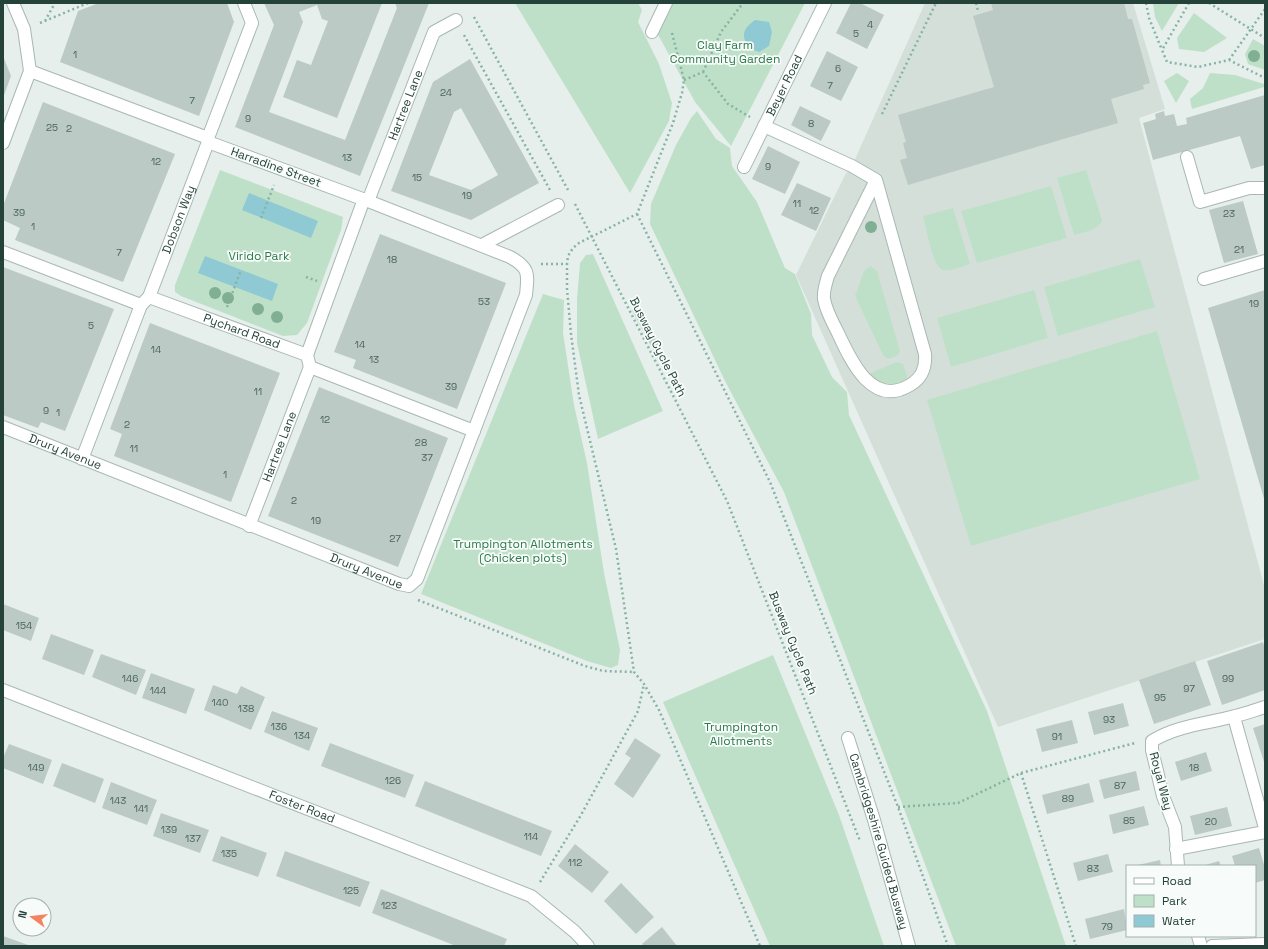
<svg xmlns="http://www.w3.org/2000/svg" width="1268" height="949" font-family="'Space Grotesk',sans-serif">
<rect width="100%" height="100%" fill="#e6efeb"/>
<path fill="#d4dfda" d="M925,3H1133L1165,109L1139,118L1265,589V639L998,727L796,275L845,175L852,166Z"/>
<path fill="#bfe0c8" d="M515,3H638L642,10L638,22L659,64L672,103L669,121L630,193Z
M670,3H805L731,146L695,102L656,31Z
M1153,3H1179L1162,31L1155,17Z
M1194,13L1227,38L1204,52L1179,49L1177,38Z
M1253,39L1265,46V70L1248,64L1245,54Z
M1177,73L1189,81L1176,103L1164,81Z
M1210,73L1235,75L1264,84V87L1192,109L1190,99L1203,88Z
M697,111L716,139L730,148L732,166L757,202L785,268L795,274L811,314L812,335L832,377L847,392L849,415L987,711L1066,946H956L784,492L726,383L650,224L651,204L676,145L691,118Z
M220,170L343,217L341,230L307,323L297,335L283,336L181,296L175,292V285Z
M1086,170L1102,220C1098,231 1084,232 1074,235L1057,178Z
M1051,186L1067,238L977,263L961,211Z
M953,208L970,264C963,266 951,272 943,270C933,268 926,227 923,216Z
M593,254L663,411L598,439L577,343V299L580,263L586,255Z
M1140,259L1155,307L1058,336L1044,287Z
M870,266L877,271L900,351L897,356L888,359L883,355L855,296L864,271Z
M1034,290L1048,338L951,367L937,318Z
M543,294L564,300L563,333L574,405L587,463L604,573L620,650L618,665L611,668L587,661L421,594Z
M1157,331L1200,479L971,546L927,400Z
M896,362L903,364L907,376L906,381C893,386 878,387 869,374Z
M773,655L839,815L884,946H770L663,702Z"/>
<path fill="#8ec9d4" d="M755,20L769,22L772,32L769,46L759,52L748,48C741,34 743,29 755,20Z
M249,193L318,221L311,238L242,210Z
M205,256L278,284L272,301L198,273Z"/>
<path fill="#bbcac4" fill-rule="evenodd" d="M99,3H227L234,22L199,116L60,62L78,11Z
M264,3H382L337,118L283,97L297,60L311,65L328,21L322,19L317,5L299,12L303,22L269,112L345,140L397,8L395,3H429L360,176L235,127L274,25Z
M851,3H860L884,15L867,49L836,33Z
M991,3H1124L1128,19H1132L1150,83L1143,85L1144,89L1111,99L1118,123L908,185L900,160L907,158L903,143L906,142L898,115L994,87L973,16L993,10Z
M827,51L858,67L841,101L810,86Z
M3,56L11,76L3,98Z
M470,59L539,183L471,220L391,191L433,82ZM461,108L498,175L471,190L429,175L454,112Z
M1265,95V165L1251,169L1240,136L1153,160L1143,123L1156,119L1155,114L1164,111L1165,116L1174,114L1177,126L1187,124L1186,118Z
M43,102L175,154L123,282L15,240L20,228L3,220V206Z
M800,106L831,121L821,141L791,125Z
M768,146L800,162L785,194L752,179Z
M797,183L831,198L816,231L781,215Z
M1243,201L1258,254L1224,263L1209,210Z
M380,234L506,283L457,409L353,368L356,360L334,352Z
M3,267L114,309L65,431L41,422L38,428L3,415Z
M1265,290V502L1208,308Z
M638,307L666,358L659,361L632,310Z
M150,323L280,373L231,502L114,456L122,434L110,429Z
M319,387L448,438L398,567L268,516Z
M3,604L39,618L31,641L3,630Z
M51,634L94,650L84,675L42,659Z
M1263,642L1265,649V690L1222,705L1207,661Z
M101,654L146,670L136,695L92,677Z
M1195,661L1211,705L1154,724L1139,680Z
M151,673L195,689L186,714L142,698Z
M213,685L237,694L241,686L265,697L251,730L204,710Z
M1123,703L1129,726L1094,735L1088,712Z
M272,711L318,728L309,751L264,732Z
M1072,720L1078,743L1042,752L1036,729Z
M1265,724V765L1253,728Z
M635,738L661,755L633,798L614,784L631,758L625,754Z
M330,743L414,775L405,798L321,766Z
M9,744L52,760L43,784L3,768V758Z
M1206,752L1212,771L1181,781L1175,762Z
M62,763L104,779L95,803L53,786Z
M1136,771L1140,790L1104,799L1099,780Z
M425,781L552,831L541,856L415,806Z
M111,782L157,800L147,825L102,808Z
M1089,783L1094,802L1047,814L1042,795Z
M1144,806L1149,825L1113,834L1109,815Z
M1227,807L1232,826L1195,835L1190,816Z
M161,813L209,830L200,853L153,836Z
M221,836L267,853L258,877L212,861Z
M575,844L609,872L592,893L558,866Z
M1259,848L1265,868V880L1255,883V866H1235L1232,856Z
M285,851L370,882L360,907L276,876Z
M1108,854L1113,872L1078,881L1073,863Z
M1160,860L1161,866H1138V865Z
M1219,861L1221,866H1202Z
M621,883L654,917L636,934L604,901Z
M381,889L507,939L504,946H456L372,913Z
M1124,909L1127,930L1090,939L1085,919Z
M662,927L677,946H644L642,944Z
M3,936L31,946H3Z"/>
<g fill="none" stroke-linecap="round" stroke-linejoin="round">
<defs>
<g id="minor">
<path d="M652,32L666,3"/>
<path d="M764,126L852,166L876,180L925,354C926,368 922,378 910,385C872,408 851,361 838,333C833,323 826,311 824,299C823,291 826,283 828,276L876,180"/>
<path d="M208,138L252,23L244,3"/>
<path d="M3,143L30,71L24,29L13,3"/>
<path d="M1187,157L1200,202L1249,188H1265"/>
<path id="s1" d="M744,167L825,3"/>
<path id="s2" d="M368,201L434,32L456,20"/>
<path d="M482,245L558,205"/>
<path d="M3,252L141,305"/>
<path d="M1204,279L1265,261"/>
<path id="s3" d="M149,297L208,142"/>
<path d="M307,355L364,199"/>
<path id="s4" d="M3,427L399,584L409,586L417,579L526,295C528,274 530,268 510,257L368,201L208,142V138L30,71"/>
<path id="s5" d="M82,459L141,305L149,297L307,355L310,367L474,431"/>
<path id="s6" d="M249,526L310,367"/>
<path id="s7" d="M3,690L531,896L575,932L588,946"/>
<path d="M1234,717L1265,828"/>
<path id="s8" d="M848,738L874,820L909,946"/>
<path d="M1176,849L1265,832"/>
<path d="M1178,866L1175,827L1163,796L1152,750V741C1178,725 1207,724 1235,716C1245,714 1255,710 1265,707"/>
<path d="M1198,936L1201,946"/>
<path d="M1212,946L1265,944"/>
</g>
</defs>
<use href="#minor" stroke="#a8b8b2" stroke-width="14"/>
<path stroke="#86b3a5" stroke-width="2.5" stroke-dasharray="2 3" stroke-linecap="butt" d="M976,3L978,11
M1146,3L1149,18L1162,50
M1189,3L1162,50L1167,62L1198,67L1229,60L1265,78
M1209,3L1265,38
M474,17L568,190
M45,21L55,3
M40,23L88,3
M672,33L684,80L682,93L673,123L637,214L579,243L573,248L568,256L567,264V289L571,334L579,395L616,549L634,672L644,684L659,710L760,946
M464,35L550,190
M1229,60L1265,9
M703,72L721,32L743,3
M684,80L703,72L728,104L750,117
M882,114L936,3
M575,204L727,501L860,841
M637,214L770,482L898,807L948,946
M261,218L274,185
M541,264H567
M306,277L317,281
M227,307L241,270
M418,600L585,666L603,671L634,672
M1021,773L1135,743
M898,807L958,803L1021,773L1076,946
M540,882L581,815L638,711L644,684"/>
<use href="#minor" stroke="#fff" stroke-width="12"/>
</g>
<g fill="#80af93">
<circle cx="1254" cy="56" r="6"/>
<circle cx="871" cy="227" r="6"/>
<circle cx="215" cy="293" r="6"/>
<circle cx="228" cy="298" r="6"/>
<circle cx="258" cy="309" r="6"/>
<circle cx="277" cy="317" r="6"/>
</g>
<g text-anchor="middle" stroke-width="3.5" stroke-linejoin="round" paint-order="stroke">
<g font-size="10" fill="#4a645c">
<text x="870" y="28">4</text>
<text x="856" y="37">5</text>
<text x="75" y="58">1</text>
<text x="838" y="72">6</text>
<text x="830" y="89">7</text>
<text x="446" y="96">24</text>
<text x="192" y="104">7</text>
<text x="248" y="122">9</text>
<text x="811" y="127">8</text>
<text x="52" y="131">25</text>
<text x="69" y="132">2</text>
<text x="347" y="161">13</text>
<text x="156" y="165">12</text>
<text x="768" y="170">9</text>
<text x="417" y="181">15</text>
<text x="467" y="199">19</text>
<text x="797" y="207">11</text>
<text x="814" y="214">12</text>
<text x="19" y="216">39</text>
<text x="1229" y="217">23</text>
<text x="33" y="230">1</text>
<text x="1239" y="253">21</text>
<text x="119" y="256">7</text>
<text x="392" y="263">18</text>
<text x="484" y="305">53</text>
<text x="1254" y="307">19</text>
<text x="91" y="329">5</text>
<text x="360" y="348">14</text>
<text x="156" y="353">14</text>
<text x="374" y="363">13</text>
<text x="451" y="390">39</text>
<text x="258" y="395">11</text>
<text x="46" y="414">9</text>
<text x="58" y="416">1</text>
<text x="325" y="423">12</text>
<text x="127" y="428">2</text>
<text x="421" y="446">28</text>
<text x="134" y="452">11</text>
<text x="427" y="461">37</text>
<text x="225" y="478">1</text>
<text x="294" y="504">2</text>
<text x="316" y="524">19</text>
<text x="395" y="542">27</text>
<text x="24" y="629">154</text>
<text x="130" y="682">146</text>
<text x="1228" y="682">99</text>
<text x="1189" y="692">97</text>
<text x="158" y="694">144</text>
<text x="1160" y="701">95</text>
<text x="220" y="706">140</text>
<text x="246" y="712">138</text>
<text x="1109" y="723">93</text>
<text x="279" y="730">136</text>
<text x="302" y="739">134</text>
<text x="1057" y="740">91</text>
<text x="36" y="771">149</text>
<text x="1194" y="771">18</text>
<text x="393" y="784">126</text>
<text x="1120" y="789">87</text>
<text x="1068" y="802">89</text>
<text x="118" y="804">143</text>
<text x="141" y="812">141</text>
<text x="1129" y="824">85</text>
<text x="1211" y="825">20</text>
<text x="169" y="833">139</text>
<text x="531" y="840">114</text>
<text x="193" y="842">137</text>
<text x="229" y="857">135</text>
<text x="575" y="866">112</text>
<text x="1093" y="872">83</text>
<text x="351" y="894">125</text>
<text x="389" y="909">123</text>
<text x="1107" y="930">79</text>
</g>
<g font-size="12" fill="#2d7a4b" stroke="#f7fbf9">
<text x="725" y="49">Clay Farm<tspan x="725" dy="14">Community Garden</tspan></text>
<text x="259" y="260">Virido Park</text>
<text x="523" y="548">Trumpington Allotments<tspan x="523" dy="14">(Chicken plots)</tspan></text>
<text x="741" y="731">Trumpington<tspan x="741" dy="14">Allotments</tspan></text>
</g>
<g font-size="12" fill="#24423a" stroke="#f7fbf9">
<text dy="4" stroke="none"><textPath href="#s1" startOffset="91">Beyer Road</textPath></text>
<text dy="4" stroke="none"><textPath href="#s2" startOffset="103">Hartree Lane</textPath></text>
<text transform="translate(276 167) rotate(20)" y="4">Harradine Street</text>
<text dy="4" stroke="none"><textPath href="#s3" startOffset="83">Dobson Way</textPath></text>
<text dy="4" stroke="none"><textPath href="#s5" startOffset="275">Pychard Road</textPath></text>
<text transform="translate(658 347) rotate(63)" y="4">Busway Cycle Path</text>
<text dy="4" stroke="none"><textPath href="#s6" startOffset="85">Hartree Lane</textPath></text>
<text dy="4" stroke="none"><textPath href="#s4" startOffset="67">Drury Avenue</textPath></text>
<text dy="4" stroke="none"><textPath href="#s4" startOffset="391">Drury Avenue</textPath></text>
<text transform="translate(793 643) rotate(68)" y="4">Busway Cycle Path</text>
<text transform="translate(1161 781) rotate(75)" y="4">Royal Way</text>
<text dy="4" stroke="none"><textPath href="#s7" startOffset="321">Foster Road</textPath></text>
<text dy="4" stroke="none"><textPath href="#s8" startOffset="108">Cambridgeshire Guided Busway</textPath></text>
</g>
</g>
<rect width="1268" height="949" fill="none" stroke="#24423a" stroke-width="8"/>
<rect x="1126" y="865" width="130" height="72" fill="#f7fbf9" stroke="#a3b1ad"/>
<rect x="1134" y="878" width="20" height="6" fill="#ffffff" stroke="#a3b1ad"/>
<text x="1162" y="885" font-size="12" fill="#24423a">Road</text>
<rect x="1134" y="895" width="20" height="12" fill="#bfe0c8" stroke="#a3b1ad"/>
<text x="1162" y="905" font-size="12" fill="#24423a">Park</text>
<rect x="1134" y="915" width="20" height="12" fill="#8ec9d4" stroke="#a3b1ad"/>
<text x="1162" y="925" font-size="12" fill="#24423a">Water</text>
<g transform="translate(32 917) rotate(285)"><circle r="19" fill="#f7fbf9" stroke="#a3b1ad"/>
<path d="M0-3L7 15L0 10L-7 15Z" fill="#f4845f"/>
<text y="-6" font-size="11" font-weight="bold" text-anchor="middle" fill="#24423a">N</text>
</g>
</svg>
